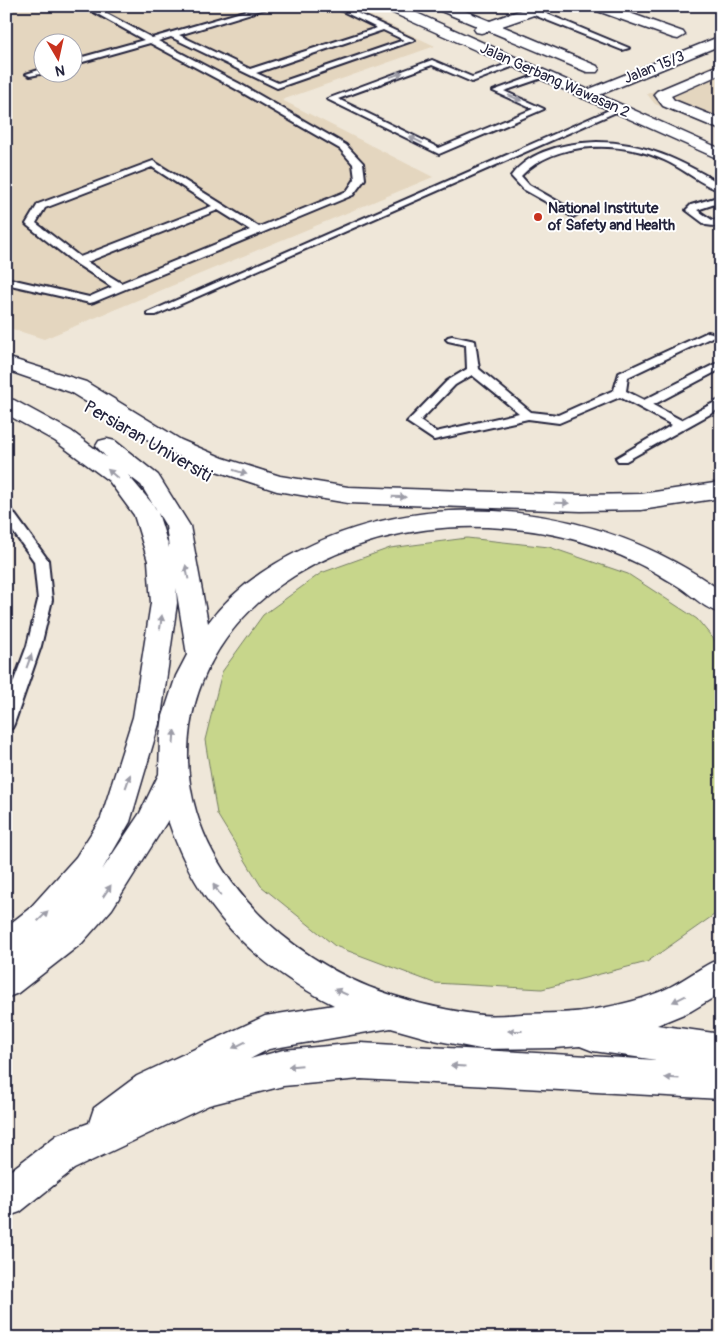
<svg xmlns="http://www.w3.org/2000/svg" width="727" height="1344" font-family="Pangolin,sans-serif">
<rect width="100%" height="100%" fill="#efe7d9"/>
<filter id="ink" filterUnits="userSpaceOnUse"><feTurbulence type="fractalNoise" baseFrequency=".02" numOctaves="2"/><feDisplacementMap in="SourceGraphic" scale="10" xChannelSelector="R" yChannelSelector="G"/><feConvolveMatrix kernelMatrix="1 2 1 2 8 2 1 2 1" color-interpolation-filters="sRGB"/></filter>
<g filter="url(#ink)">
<path fill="#e4d6bf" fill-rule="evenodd" d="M6,6H350L435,46L282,100L433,177L44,339L6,327ZM42,42H72V72H42Z
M721,61V132L655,104L647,94Z"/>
<path fill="#c7d68b" stroke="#747c63" d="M467,538L549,547L628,574L697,619L721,648V910L647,962L542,989L434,983L335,946L261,886L217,814L205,740L222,672L263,615L321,573L390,548Z"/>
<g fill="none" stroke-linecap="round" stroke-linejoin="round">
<defs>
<path id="lane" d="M83,6H92L152,38L262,6H274L179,35L250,69L377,28L332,6H342L415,40L277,88L171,37L158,41L240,84L346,145L363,163L365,179L353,195L94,302L90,303L6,284V278L89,297L112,287L75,263L28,226L26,224L38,204L153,161L259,227L347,191L355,179L353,164L340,149L234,88L150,43L72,65V60L144,40ZM383,30L404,40L278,83L256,73ZM152,167L212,206L80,257L36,223L45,208ZM218,210L250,230L121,283L87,262Z
M529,9H535L629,48L622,50L529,13Z
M432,60L472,77L515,61L522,63L472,82L432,65L338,99L439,148L533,109L493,91L542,73H545V77L504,91L544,109L439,154L327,99Z
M42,69V72L45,73L30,76L26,74Z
M616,107L623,109L156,315H148L147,313Z
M597,142C645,142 681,161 721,184V191C701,185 683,168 664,160C622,141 558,140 523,174L521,176L529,185L576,212L578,214L573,217L523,189L511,176C530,150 567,143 597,142Z
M721,196V202L697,210L712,220L721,221V227L706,225L686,210L691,205Z
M708,332L712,333L714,335L712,337L628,377L626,391L644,400L721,361V369L653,405L681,420L721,399V408L626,461H618L616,458L672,425L620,397L559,423L528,419L434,440L407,422L447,381L467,369L466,345L448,341L446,339L448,337L452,336L475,341L479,369L531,412L558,415L614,390L619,373ZM472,375L519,413L436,432L420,421L455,385Z
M6,508L11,509L48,560L52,600L41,646L14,724L12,728L6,730V702L27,646L38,600L34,561L6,522Z"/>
<path id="street" d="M434,6H453L490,21L532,6H553L551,9L502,26L597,66L599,69L597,72H587L489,31L481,33L476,32L474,29L477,26L436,9Z
M590,6H610L683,32L685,35L678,39L673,38L592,9Z
M721,36V45L592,98H582L579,95L582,92Z
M721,64V74L671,96L674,100L721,119V130L663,106L654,94L657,91Z"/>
<path id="secondary" d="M382,6H401L721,149V160L384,9Z
M6,357L86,382L181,440L223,458L280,476L348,487L581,495L641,494L721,482V498L641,510L581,511L348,503L277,491L207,468L165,450L70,392L6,370Z
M6,399L14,400L71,431L106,457L96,446L99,441L107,439L115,441L158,475L190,526L208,623C232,591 267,566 303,549C436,483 602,505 721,591V613C705,609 694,597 681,588C674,583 665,579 658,574C611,547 556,531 503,528C429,522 358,537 294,576C239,610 200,662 190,727C173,846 265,944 369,987C402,1000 438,1009 474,1014C490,1017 506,1015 522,1014C547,1013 571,1014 596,1009C620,1005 645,999 668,988C686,979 702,966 721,958V993L691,1011L657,1025L721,1034V1099L361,1079L283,1086L209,1105L74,1169L20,1212L6,1217V1174L57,1135L89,1123L94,1108L137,1076L265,1016L334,1005C253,965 197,907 168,820L112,909L82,943L18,993L6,998V927L30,908L76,857L101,818L133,717L151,603L148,561L134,515L109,481L55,441L6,414ZM128,475L141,485L157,511L155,507ZM158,513L166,526L169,548ZM176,588L187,655L176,676L163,716L160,737L159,774L140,813L102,870L130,822L161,717L177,603ZM391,1028L434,1040L480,1049L555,1048L580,1046L593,1051L657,1060L361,1043L283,1050L250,1059L269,1049Z"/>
</defs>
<use href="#lane" stroke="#22223b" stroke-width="4"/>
<use href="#street" stroke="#22223b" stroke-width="3"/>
<use href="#secondary" stroke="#22223b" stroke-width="3"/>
<use href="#lane" fill="#fff" fill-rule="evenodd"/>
<use href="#street" fill="#fff" fill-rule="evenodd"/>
<use href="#secondary" fill="#fff" fill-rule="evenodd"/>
</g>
<defs><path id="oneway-solid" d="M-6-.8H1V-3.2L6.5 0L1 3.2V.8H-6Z" transform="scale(1.25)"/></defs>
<g fill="#9c9ca7">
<use href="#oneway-solid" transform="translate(396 75) rotate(-20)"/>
<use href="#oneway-solid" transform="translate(515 98) rotate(23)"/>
<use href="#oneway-solid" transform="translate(416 140) rotate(-154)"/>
<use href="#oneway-solid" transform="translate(240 472) rotate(18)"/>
<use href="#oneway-solid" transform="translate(113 474) rotate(-139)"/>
<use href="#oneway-solid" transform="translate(399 497) rotate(2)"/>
<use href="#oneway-solid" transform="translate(562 503) rotate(2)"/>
<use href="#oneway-solid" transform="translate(187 572) rotate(-101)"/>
<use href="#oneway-solid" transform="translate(161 622) rotate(-82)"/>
<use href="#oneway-solid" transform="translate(29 661) rotate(-70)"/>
<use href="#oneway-solid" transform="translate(174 737) rotate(-86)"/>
<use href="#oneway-solid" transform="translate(128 781) rotate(-71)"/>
<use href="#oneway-solid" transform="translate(217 890) rotate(-124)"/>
<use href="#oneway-solid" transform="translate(107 891) rotate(-56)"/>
<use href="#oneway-solid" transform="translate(43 916) rotate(-45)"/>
<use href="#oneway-solid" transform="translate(341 992) rotate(-156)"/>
<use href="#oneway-solid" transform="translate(679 999) rotate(154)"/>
<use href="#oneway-solid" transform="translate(515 1031) rotate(180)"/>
<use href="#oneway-solid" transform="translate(239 1045) rotate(154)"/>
<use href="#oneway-solid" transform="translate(295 1066) rotate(175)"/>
<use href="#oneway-solid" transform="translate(458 1066) rotate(-177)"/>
<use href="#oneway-solid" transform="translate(672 1078) rotate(-177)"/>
</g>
</g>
<circle fill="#c8321e" stroke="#fff" stroke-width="2" cx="538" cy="217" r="5"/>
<g text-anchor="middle" stroke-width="4" stroke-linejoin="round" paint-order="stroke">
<g font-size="15" fill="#22223b" stroke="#fff">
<text transform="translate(654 67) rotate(-22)" y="5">Jalan 15/3</text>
<text transform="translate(555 80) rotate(24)" y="5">Jalan Gerbang Wawasan 2</text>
</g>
<g font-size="15" font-weight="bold" fill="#22223b" stroke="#fff" text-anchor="start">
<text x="548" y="213">National Institute<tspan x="548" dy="17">of Safety and Health</tspan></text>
</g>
<g font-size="18" fill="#22223b" stroke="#fff">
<text transform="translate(148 441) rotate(30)" y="6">Persiaran Universiti</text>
</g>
</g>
<rect width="727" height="1344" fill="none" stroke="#fff" stroke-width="25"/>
<rect x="12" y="12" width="702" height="1319" fill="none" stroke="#22223b" stroke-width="2" filter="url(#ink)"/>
<g transform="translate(58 58) rotate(171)"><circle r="24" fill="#ffffff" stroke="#a7a7b1"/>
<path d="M0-4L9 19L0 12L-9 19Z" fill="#c8321e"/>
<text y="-8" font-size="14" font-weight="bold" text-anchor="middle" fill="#22223b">N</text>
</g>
</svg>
